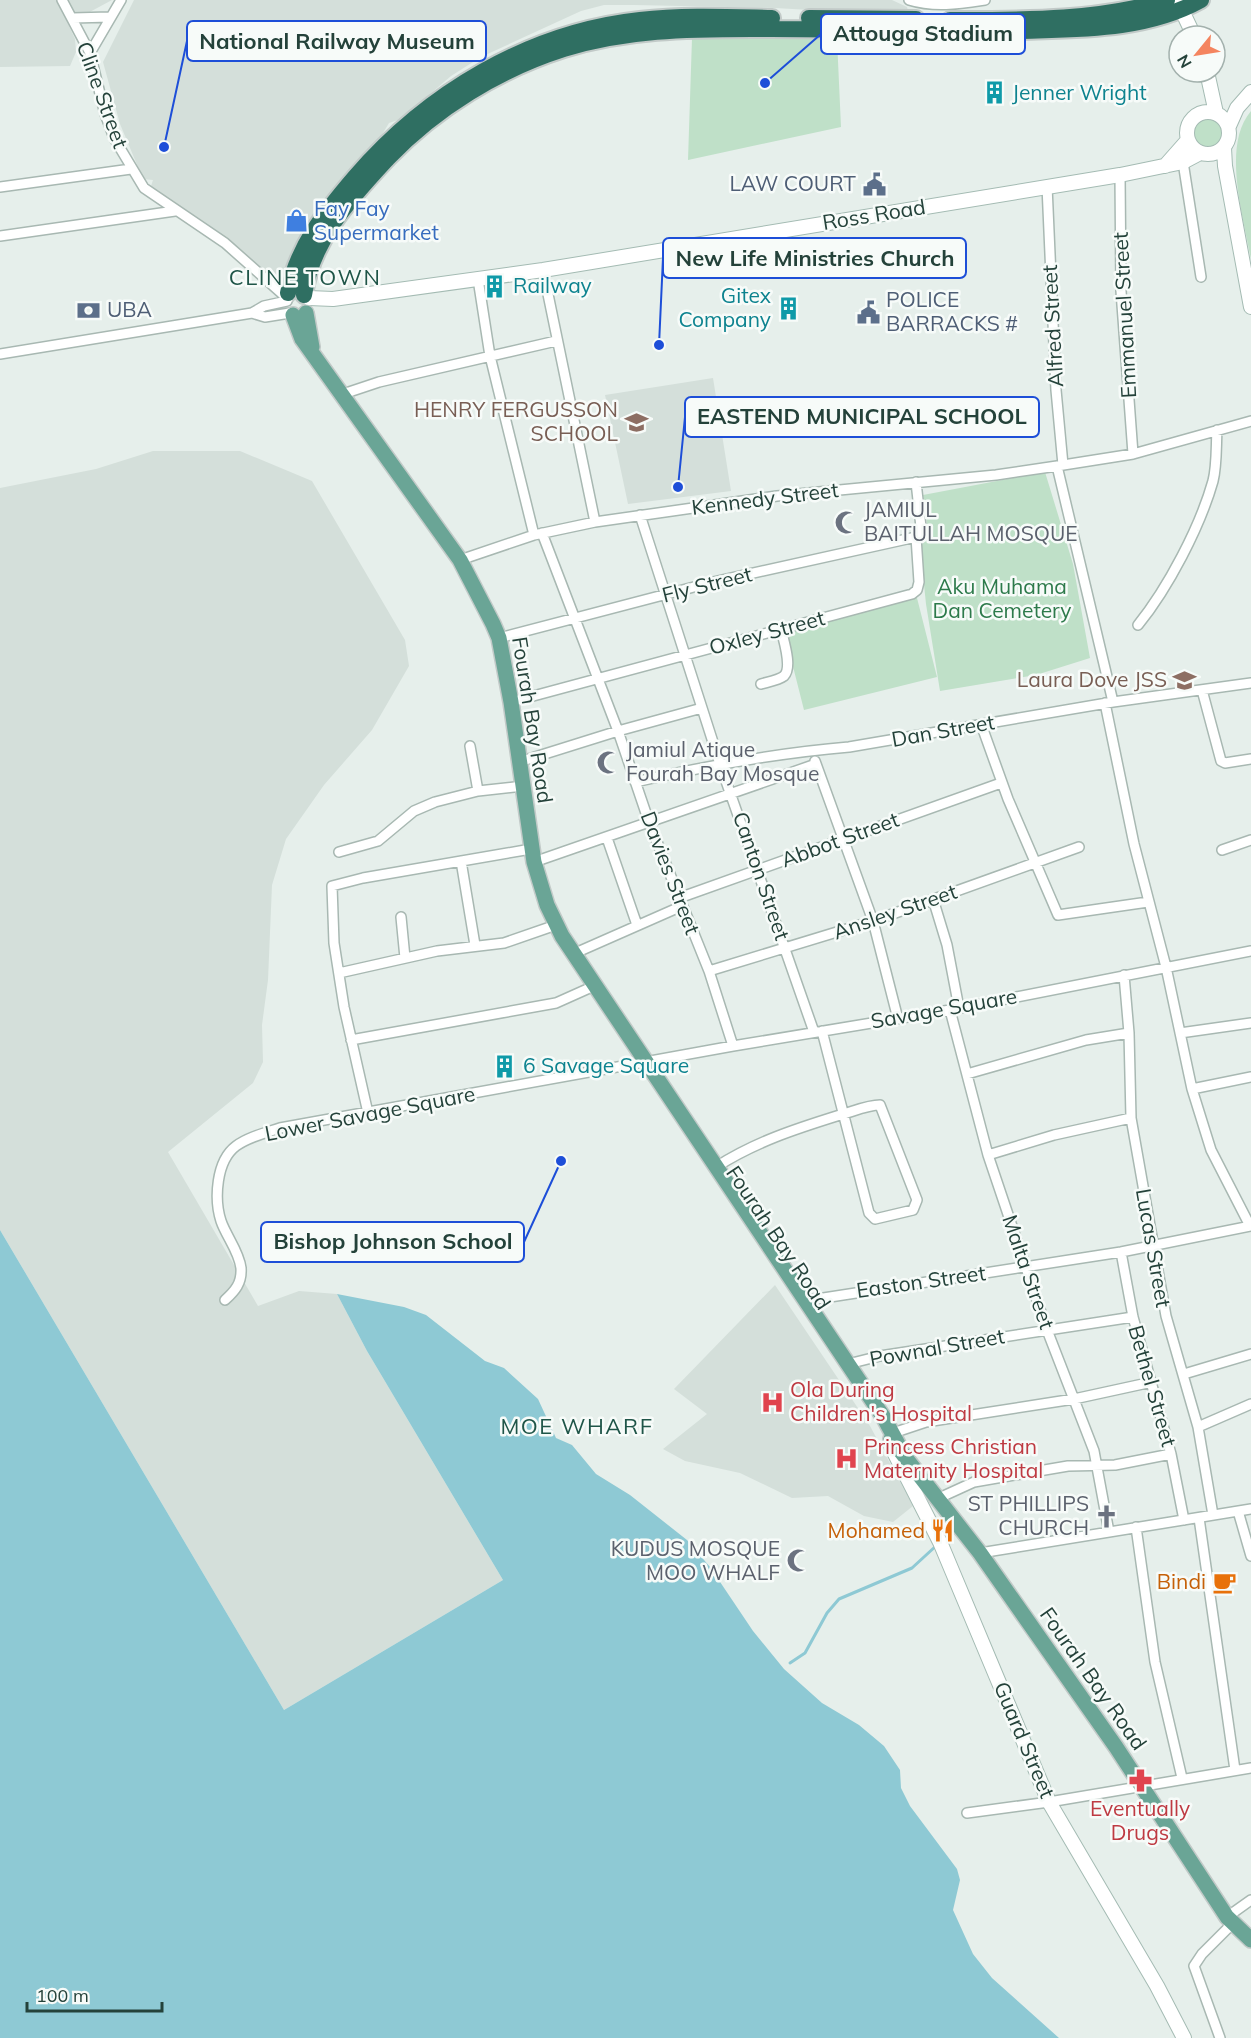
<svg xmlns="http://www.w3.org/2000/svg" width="1251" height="2038" font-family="Mulish,sans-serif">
<rect width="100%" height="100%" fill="#e6efeb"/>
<path fill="#d4dfda" d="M0,0H112L86,14L64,15L75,39L76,52L70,66L0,67Z
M134,0H892L907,7L908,11L896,15L775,8L634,5H604L581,11L481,57L451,76L401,119L389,123L377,143L360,159L323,213L288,275L280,279L265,276L206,224L160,200L150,189L153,180L143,179L120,124L103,62Z
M713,378L731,491L628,504L605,395Z
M153,451H240L312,481L405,640L409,666L372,730L324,785L286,839L272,885L268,980L262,1025L263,1062L253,1083L168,1152L258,1306L299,1291L337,1294L367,1351L503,1580L284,1710L0,1230V488L96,469Z
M775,1285L870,1426L913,1506L893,1522L864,1516L828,1496L792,1498L740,1473L685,1461L663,1449L707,1414L674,1389Z"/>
<path fill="#bfe0c8" d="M692,38L837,39L841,127L688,160Z
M1251,111V260C1244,218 1221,146 1251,111Z
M1193 133a16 16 0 1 1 32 0a16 16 0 1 1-32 0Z
M1045,472L1073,564L1090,658L1036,675L940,691L926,604L920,546L929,538L923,495Z
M916,594L937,677L804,710L783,627Z"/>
<path fill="#8ec9d4" d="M0,1230L284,1710L503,1580L367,1351L337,1294L404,1307L426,1315L485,1361L504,1368L538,1399L556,1438L572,1445L596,1474L630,1495L687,1540L710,1567L753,1631L784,1669L822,1703L859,1725L884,1746L900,1770L901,1788L910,1806L957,1869L960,1880L953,1910L973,1954L992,1978L1059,2038H0Z"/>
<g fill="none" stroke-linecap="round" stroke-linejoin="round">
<path stroke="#8ec9d4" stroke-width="3" d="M790,1663L805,1653L827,1613L839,1599L912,1568L937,1545"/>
<defs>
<path id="street" d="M62,0L90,53L105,114L114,138L144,188L225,243L288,299
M909,0C935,8 959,4 985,0
M73,18L110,17
M90,53L121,0
M1183,162L1201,277
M1120,175L1121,291L1133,454
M1047,186L1056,390L1063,465
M0,187L131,169
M0,236L175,211
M543,270L595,522
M478,279L490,356L534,535
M252,313L265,317L290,313
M0,354L252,313L264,306L287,301
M340,395L379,382L556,341
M1057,466L1113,702
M640,515L720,764L814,1032
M542,533L618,731L649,822L709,971L733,1046
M460,560L534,535L595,522L777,496L996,475L1057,466L1133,454L1251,421
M1138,625C1168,588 1200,527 1213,481C1217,465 1216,446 1217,430
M499,638L713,582L916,537
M761,684C768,682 779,680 784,676C793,667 783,639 781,629
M1202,690L1221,761L1225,763L1251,759
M511,702L912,594L917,590L919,582L916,537L921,527L916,482
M1105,703L1134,844L1166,967L1192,1089L1211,1150L1250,1226
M981,724L1008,799L1058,915L1148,902
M470,746L478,791
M815,761L873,921L898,1019
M519,762L618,731L702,708
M635,782C706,766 777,753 849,747L1113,702L1251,683
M607,838L637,925
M1222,850L1251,840
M339,852L378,841L414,811L435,802L478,791L523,786
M461,861L475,945
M534,862L816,764
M679,898L1001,783
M933,899L947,945L959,1008
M401,917L405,958
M573,954L682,906
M709,971L873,921L1079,847
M339,973L437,951L504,943L556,925
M1124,975L1129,1033L1131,1118L1166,1316L1198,1427L1213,1515
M950,1010L988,1155L1047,1330L1094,1451L1109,1532
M1180,1033L1251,1023
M351,1040L556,1003L594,986
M967,1074L1086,1040L1129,1033
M1192,1089L1251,1077
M368,1113L344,1007L334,943L332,886L363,878L531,849
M988,1155L1054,1135L1131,1118
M716,1167C755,1142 795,1129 840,1115C852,1112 867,1105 880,1105L917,1200L913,1210L875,1219L869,1213L822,1031
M1121,1252L1133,1317L1171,1454L1184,1520
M225,1300C235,1291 242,1283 241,1268C239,1251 226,1236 221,1221C214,1199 216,1161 236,1146C248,1137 265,1133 280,1128L733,1046L950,1010L1251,951
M804,1301L1121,1252L1251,1226
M848,1364L880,1356L1133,1317
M1184,1374L1251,1354
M1198,1427L1251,1404
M893,1433L926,1422L1074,1399L1152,1382
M939,1498L974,1482L1068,1466L1115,1465L1171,1454
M1238,1511L1251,1556
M1199,1518L1235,1770
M1136,1527L1155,1662L1182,1778
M980,1553L1251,1509
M967,1813L1049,1802L1251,1768
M1227,1917L1251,1900
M1220,2038L1194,1966L1202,1954L1233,1923"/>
<path id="secondary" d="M1177,0L1194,36
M1207,72L1216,113
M1187 133a21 21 0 1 1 42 0a21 21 0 1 1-42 0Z
M1229,126L1237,108L1251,92
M1224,148L1225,166L1251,307
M1165,166L1188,140
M309,298L333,299L543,270L1120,175L1183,162L1200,153
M891,1446L940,1542L1049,1802L1157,1986L1184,2038"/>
<path id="primary" d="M306,313L312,347
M293,315L302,339L460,560L493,624L499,638L511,702L534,862L547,905L562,936L884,1418L898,1444
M891,1439L980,1553L1116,1747L1227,1917L1251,1940"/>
<path id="highway" d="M809,18L916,19
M950,20C1023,20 1096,21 1167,0
M288,293C297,247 325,212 355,177C427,93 529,32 640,20C683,15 728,17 772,18
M304,295C312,239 351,198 388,158C436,108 498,70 564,49C625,30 688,29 751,29C840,28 928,33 1017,31C1079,29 1145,31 1201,0"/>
</defs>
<use href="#street" stroke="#a8b8b2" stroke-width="12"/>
<use href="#secondary" stroke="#a4bbb3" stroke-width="16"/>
<use href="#primary" stroke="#c2cac8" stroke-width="18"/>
<use href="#highway" stroke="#c2cac8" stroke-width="20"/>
<use href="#street" stroke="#fff" stroke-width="9"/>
<use href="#secondary" stroke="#fff" stroke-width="14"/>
<use href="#primary" stroke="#6aa596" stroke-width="15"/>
<use href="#highway" stroke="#2f6f62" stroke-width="16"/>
</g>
<defs>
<symbol id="building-bare" viewBox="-9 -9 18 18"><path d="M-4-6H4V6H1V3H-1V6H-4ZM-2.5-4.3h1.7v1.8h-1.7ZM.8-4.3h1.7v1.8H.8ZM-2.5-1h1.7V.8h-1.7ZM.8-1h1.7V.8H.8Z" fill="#0f9aa8" stroke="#f7fbf9" stroke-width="2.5" paint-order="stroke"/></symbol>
<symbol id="civic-bare" viewBox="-9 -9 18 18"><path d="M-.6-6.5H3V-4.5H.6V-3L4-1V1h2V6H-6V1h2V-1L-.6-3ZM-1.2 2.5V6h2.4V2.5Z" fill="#5c6f8a" stroke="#f7fbf9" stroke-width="2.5" paint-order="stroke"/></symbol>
<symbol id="shop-bare" viewBox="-9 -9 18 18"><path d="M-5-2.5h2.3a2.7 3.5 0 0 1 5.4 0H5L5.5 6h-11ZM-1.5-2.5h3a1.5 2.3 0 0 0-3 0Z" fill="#3f7fe0" stroke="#f7fbf9" stroke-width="2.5" paint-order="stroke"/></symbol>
<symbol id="bank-bare" viewBox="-9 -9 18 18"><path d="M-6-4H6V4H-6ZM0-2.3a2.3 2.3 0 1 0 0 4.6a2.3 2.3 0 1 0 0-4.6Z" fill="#5c6f8a" stroke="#f7fbf9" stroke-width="2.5" paint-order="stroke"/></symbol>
<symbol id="school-bare" viewBox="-9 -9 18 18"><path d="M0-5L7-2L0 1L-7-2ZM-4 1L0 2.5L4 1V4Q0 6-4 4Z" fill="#8d6e63" stroke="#f7fbf9" stroke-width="2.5" paint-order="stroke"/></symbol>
<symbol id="mosque-bare" viewBox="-9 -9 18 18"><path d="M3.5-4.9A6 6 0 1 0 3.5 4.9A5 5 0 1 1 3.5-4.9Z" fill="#6b7280" stroke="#f7fbf9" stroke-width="2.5" paint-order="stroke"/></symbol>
<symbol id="hospital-bare" viewBox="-9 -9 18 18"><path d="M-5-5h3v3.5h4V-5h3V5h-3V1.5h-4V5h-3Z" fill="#e0444e" stroke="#f7fbf9" stroke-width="2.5" paint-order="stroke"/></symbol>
<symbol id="church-bare" viewBox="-9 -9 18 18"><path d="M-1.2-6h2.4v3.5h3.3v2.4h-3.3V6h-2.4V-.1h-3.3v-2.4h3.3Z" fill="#6b7280" stroke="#f7fbf9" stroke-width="2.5" paint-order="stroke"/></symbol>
<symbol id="restaurant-bare" viewBox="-9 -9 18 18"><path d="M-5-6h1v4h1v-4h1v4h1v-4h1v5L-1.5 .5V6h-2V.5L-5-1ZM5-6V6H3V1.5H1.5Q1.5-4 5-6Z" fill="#e8710a" stroke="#f7fbf9" stroke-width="2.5" paint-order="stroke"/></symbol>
<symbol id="cafe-bare" viewBox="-9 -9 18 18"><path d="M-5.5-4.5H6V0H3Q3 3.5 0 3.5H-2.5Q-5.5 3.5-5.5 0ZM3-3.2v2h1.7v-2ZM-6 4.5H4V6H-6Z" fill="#e8710a" stroke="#f7fbf9" stroke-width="2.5" paint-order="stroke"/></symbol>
<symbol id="pharmacy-bare" viewBox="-9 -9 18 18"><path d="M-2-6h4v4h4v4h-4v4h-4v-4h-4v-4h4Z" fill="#e0444e" stroke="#f7fbf9" stroke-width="2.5" paint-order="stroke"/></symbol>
</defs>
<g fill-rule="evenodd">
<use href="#building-bare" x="978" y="76" width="33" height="33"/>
<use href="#civic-bare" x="858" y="168" width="33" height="33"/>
<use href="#shop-bare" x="280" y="204" width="33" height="33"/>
<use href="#building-bare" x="478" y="270" width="33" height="33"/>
<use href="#building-bare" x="772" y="292" width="33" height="33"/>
<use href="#bank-bare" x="72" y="294" width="33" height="33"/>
<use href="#civic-bare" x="852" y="296" width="33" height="33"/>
<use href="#school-bare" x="620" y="406" width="33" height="33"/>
<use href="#mosque-bare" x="830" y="506" width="33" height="33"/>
<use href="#school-bare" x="1168" y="664" width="33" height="33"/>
<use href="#mosque-bare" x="592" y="746" width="33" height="33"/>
<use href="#building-bare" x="488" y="1050" width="33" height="33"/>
<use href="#hospital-bare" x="756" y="1386" width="33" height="33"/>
<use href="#hospital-bare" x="830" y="1442" width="33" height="33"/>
<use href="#church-bare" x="1090" y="1500" width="33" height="33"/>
<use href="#restaurant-bare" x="926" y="1514" width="33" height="33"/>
<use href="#mosque-bare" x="782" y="1544" width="33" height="33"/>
<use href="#cafe-bare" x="1208" y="1566" width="33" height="33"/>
<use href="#pharmacy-bare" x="1124" y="1764" width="33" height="33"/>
</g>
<g text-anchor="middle" stroke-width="5" stroke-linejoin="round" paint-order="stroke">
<g font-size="21" fill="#0d838f" stroke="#f7fbf9" text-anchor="start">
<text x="1012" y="100">Jenner Wright</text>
<text x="513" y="293">Railway</text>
<text x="771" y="303" text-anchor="end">Gitex<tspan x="771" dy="24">Company</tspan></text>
<text x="523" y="1073">6 Savage Square</text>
</g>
<g font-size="21" fill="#24423a" stroke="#f7fbf9">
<text transform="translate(102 95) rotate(70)" y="7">Cline Street</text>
<text transform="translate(874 215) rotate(-9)" y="7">Ross Road</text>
<text transform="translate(1125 315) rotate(-93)" y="7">Emmanuel Street</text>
<text transform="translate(1053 326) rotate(-93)" y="7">Alfred Street</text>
<text transform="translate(765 499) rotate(-7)" y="7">Kennedy Street</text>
<text transform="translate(707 585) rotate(-14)" y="7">Fly Street</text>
<text transform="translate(767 633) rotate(-15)" y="7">Oxley Street</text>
<text transform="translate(532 720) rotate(81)" y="7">Fourah Bay Road</text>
<text transform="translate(943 731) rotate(-10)" y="7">Dan Street</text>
<text transform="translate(840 840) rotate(-20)" y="7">Abbot Street</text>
<text transform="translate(670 873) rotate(69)" y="7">Davies Street</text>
<text transform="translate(761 876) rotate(71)" y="7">Canton Street</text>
<text transform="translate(895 912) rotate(-19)" y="7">Ansley Street</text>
<text transform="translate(944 1009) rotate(-10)" y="7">Savage Square</text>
<text transform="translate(370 1114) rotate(-11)" y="7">Lower Savage Square</text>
<text transform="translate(778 1238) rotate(56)" y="7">Fourah Bay Road</text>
<text transform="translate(1153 1248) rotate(80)" y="7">Lucas Street</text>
<text transform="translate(1028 1272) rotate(71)" y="7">Malta Street</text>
<text transform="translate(921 1282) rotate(-8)" y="7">Easton Street</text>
<text transform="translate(937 1348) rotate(-10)" y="7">Pownal Street</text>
<text transform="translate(1152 1386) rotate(74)" y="7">Bethel Street</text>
<text transform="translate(1093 1679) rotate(55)" y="7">Fourah Bay Road</text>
<text transform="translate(1024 1740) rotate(67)" y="7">Guard Street</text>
</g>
<g font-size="21" fill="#4e5e75" stroke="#f7fbf9" text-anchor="start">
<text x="856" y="191" text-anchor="end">LAW COURT</text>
<text x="886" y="307">POLICE<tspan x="886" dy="24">BARRACKS #</tspan></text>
<text x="107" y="317">UBA</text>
</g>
<g font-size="21" fill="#366cbe" stroke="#f7fbf9" text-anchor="start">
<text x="314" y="216">Fay Fay<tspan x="314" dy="24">Supermarket</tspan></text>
</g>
<g font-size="21" fill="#785e54" stroke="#f7fbf9" text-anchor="end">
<text x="618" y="417">HENRY FERGUSSON<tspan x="618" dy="24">SCHOOL</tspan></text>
<text x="1167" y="687">Laura Dove JSS</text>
</g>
<g font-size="21" fill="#5b616d" stroke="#f7fbf9" text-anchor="start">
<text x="864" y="517">JAMIUL<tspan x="864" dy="24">BAITULLAH MOSQUE</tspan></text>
<text x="626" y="757">Jamiul Atique<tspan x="626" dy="24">Fourah Bay Mosque</tspan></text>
<text x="1089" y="1511" text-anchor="end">ST PHILLIPS<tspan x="1089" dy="24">CHURCH</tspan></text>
<text x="780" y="1556" text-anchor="end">KUDUS MOSQUE<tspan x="780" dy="24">MOO WHALF</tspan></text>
</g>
<g font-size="21" fill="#2d7a4b" stroke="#f7fbf9">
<text x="1002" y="594">Aku Muhama<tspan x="1002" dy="24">Dan Cemetery</tspan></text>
</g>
<g font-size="21" fill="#be3a42" stroke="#f7fbf9" text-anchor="start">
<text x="790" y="1397">Ola During<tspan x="790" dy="24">Children's Hospital</tspan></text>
<text x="864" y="1454">Princess Christian<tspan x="864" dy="24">Maternity Hospital</tspan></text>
<text x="1140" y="1816" text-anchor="middle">Eventually<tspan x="1140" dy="24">Drugs</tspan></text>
</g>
<g font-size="21" fill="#c56008" stroke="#f7fbf9" text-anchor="end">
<text x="925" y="1538">Mohamed</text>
<text x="1206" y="1589">Bindi</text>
</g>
<g font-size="22" letter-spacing="1.5" fill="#1f5548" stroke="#f7fbf9">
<text x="305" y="285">CLINE TOWN</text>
<text x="577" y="1434">MOE WHARF</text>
</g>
</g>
<path fill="none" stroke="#1d4ed8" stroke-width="2" d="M765 83L821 34M164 147L187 41M659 345L663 258M678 487L685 417M561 1161L524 1242"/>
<g fill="#1d4ed8" stroke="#f7fbf9" stroke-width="2">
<circle cx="765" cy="83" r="6"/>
<circle cx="164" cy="147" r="6"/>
<circle cx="659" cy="345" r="6"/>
<circle cx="678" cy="487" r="6"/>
<circle cx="561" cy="1161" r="6"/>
</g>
<g fill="#f7fbf9" stroke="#1d4ed8" stroke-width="2">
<rect x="821" y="14" width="204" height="40" rx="6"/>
<rect x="187" y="21" width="299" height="40" rx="6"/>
<rect x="663" y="238" width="303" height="40" rx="6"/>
<rect x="685" y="397" width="354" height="40" rx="6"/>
<rect x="261" y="1222" width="263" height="40" rx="6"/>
</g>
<g font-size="22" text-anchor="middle" font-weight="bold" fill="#24423a">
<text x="923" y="41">Attouga Stadium</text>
<text x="337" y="49">National Railway Museum</text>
<text x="815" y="266">New Life Ministries Church</text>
<text x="862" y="424">EASTEND MUNICIPAL SCHOOL</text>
<text x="393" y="1249">Bishop Johnson School</text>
</g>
<g transform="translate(1197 54) rotate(240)"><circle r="28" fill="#f7fbf9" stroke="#a3b1ad" stroke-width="1.5"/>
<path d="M0-4.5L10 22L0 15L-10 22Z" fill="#f4845f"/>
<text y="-9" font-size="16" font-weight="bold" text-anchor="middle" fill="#24423a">N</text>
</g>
<path d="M27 2002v9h135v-9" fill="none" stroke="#24423a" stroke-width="3"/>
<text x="36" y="2002" font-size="18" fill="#24423a" stroke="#f7fbf9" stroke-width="4.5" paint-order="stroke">100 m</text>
</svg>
